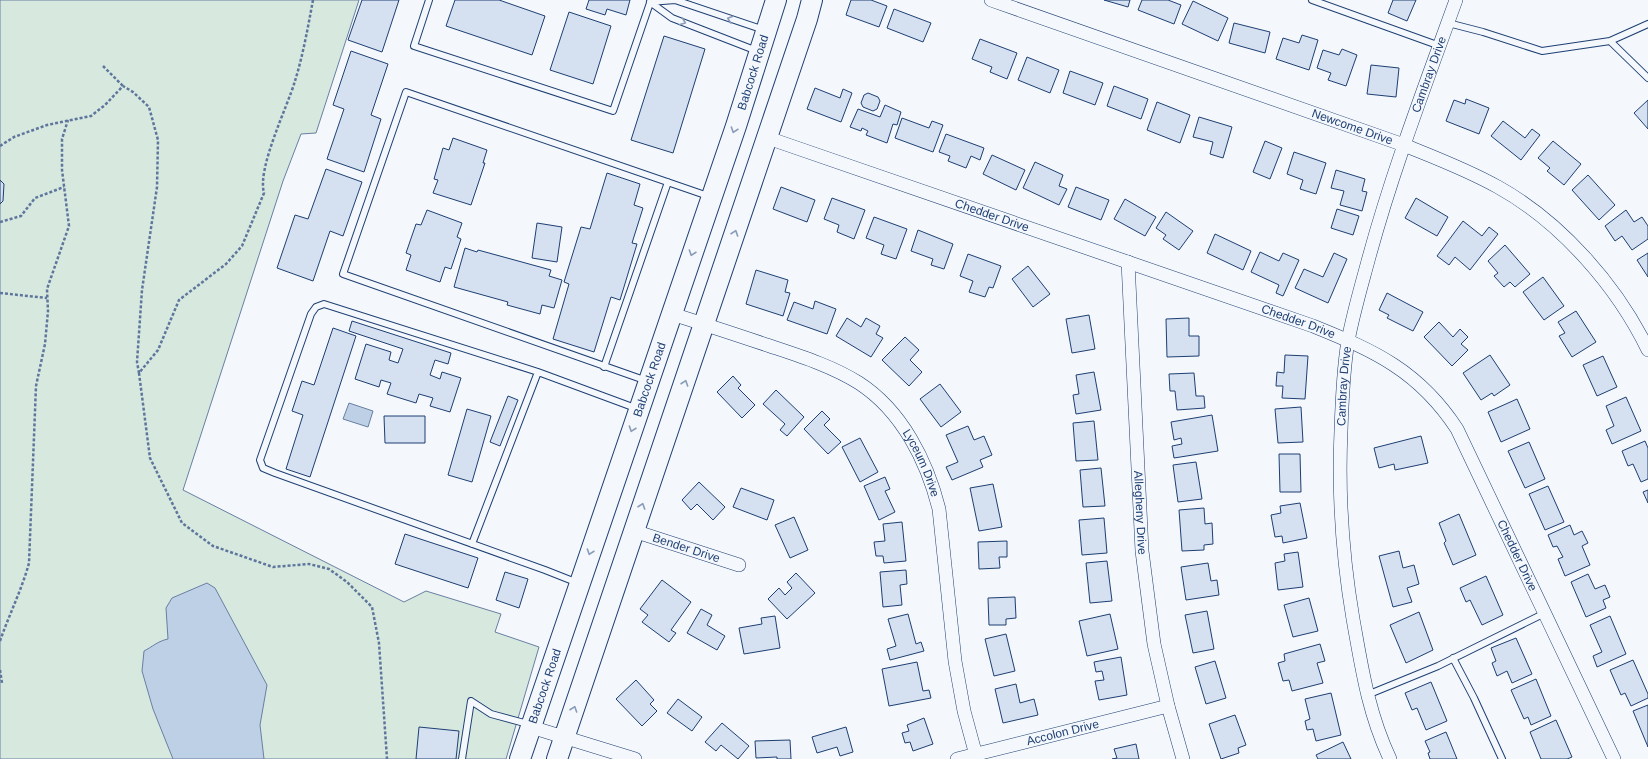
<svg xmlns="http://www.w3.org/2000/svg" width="1648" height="759" font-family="Arial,sans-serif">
<rect width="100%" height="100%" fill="#f4f7fb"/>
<path fill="#d7e8df" stroke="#687fa3" d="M0,0H359L316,133L301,134L283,181L183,490L404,602L426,591L501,614L495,632L539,647L506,759H0Z"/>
<path fill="#bed0e5" stroke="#687fa3" d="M349,403L373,411L368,427L343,419Z
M207,583L215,588L267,685L260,725L264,759H173L153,709L142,671L144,651C152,647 158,641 168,639L166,608L172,598Z"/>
<path fill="#d5e0f0" stroke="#1d3f73" d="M362,0H399L382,52L348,40Z
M455,0H499L545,16L532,55L446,26Z
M589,0H630L626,15L607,9L605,15L586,9Z
M851,0H871L887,6L879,27L846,15Z
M1104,0H1130L1128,7Z
M1142,0H1168L1181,5L1174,24L1138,10Z
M1393,0H1416L1407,21L1388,13Z
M1193,1L1228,18L1218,41L1182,24Z
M894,9L931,23L923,42L887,28Z
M569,12L611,26L593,84L550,70Z
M1234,23L1270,32L1265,53L1229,43Z
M1302,35L1318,40L1309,70L1276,59L1283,38L1299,43Z
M664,36L705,49L673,153L631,140Z
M980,39L1017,53L1007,79L990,72L992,67L972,59Z
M1342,49L1357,55L1346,86L1328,80L1331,73L1317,68L1323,50L1339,55Z
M351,51L388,64L371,115L381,119L364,172L327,159L344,109L333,105Z
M1027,57L1059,70L1050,93L1018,80Z
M1371,65L1399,68L1396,97L1367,94Z
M1070,71L1103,83L1095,105L1063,93Z
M1114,86L1148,99L1141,119L1107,106Z
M815,88L840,98L843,89L852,93L841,122L807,109Z
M868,93L878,97L880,101L877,109L873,111L863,107L861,103L864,95Z
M1466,99L1489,108L1479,134L1446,121L1454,100L1465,104Z
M1648,100V129L1634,113Z
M1157,102L1190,115L1180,143L1147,130Z
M885,105L901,112L897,125L893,124L887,143L866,135L868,131L862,128L861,131L850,127L858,109L880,117Z
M1199,117L1232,127L1223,158L1210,154L1213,142L1193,137Z
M902,118L929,128L932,121L943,125L933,152L895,138Z
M1503,121L1525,138L1532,129L1540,135L1521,160L1491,136Z
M946,134L984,148L980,160L971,156L966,168L948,161L950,156L939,152Z
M453,138L487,150L483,163H485L471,205L433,193L438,180L434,179L443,148L449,150Z
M1265,141L1282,148L1270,179L1253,172Z
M1553,141L1581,164L1564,185L1547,171L1550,168L1538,158Z
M1294,152L1326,163L1316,194L1300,189L1303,180L1287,174Z
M992,155L1025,170L1016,190L983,174Z
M1035,162L1063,175L1059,186L1067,189L1059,205L1023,188Z
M326,169L362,182L343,236L330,231L313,281L277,268L295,215L308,219Z
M1336,170L1365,179L1362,191L1367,192L1362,211L1340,205L1344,191L1331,188Z
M607,173L640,184L634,205L643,208L632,243L637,244L620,300L611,297L594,352L553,339L569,284L564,282L581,227L590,229Z
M1588,175L1615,205L1599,220L1572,190Z
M0,180L4,184L3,201L0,204Z
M781,187L815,200L807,222L773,209Z
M1076,187L1109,200L1101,220L1068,207Z
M832,198L865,210L854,239L837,232L839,225L824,219Z
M1416,198L1448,217L1437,236L1405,218Z
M1125,199L1156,217L1145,236L1114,219Z
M1337,209L1359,216L1353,235L1331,228Z
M427,210L462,223L457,237L461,239L451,269L445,267L440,282L406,270L411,255L406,253L416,224L421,225Z
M1626,210L1634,222L1642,217L1648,226V239L1632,250L1622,236L1615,241L1605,226Z
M1166,212L1193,231L1179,250L1163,239L1166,235L1156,228Z
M874,217L907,229L896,259L881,254L884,245L866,238Z
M1463,221L1482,236L1489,227L1498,234L1470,270L1455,257L1449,265L1437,256Z
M537,223L562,227L557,262L532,258Z
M918,230L953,244L944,269L931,265L933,259L911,251Z
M1215,234L1251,251L1243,270L1207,253Z
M1505,245L1530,274L1515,287L1510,282L1504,287L1494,276L1498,273L1488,261Z
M465,248L477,252L478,250L551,270L549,276L562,280L554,308L542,305L540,314L507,305L508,302L454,287Z
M1260,252L1279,261L1283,253L1299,260L1283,296L1276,293L1279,285L1251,272Z
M1334,253L1347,259L1328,303L1295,288L1304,269L1323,277Z
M1648,253V277L1637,260Z
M968,254L1001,266L993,288L989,287L985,297L969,292L973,281L960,276Z
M1028,266L1050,294L1033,307L1012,279Z
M756,270L788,280L785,292L790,293L783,316L746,304Z
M1543,277L1564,306L1544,320L1523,292Z
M1387,293L1423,312L1413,331L1387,318L1389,315L1379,310Z
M815,301L836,309L827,334L787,320L794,302L813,309Z
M1576,311L1596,342L1572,357L1559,336L1565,333L1558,322Z
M1089,315L1095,349L1072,353L1066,319Z
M847,318L861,327L866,318L880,326L876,334L883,338L871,357L836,336Z
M1189,318V336H1199V356L1167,357L1166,319Z
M352,321L451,353L448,364L435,360L430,375L440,379L442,372L461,378L450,412L430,406L433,398L419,394L416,403L387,394L391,383L381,380L379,387L355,379L366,344L391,352L389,360L398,363L403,349L349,331Z
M1439,322L1453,337L1460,329L1468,337L1461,344L1468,350L1452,366L1424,337Z
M333,328L356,336L310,477L286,469L303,415L292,411L302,381L314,385Z
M905,337L919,350L910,360L922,372L909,386L882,360Z
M1285,355L1308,356L1305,399L1282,398L1283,386H1276L1277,372L1284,373Z
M1490,355L1510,385L1494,396L1492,393L1481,400L1463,373Z
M1603,356L1617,387L1597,396L1583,365Z
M1094,372L1101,410L1076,414L1073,395L1079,394L1076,375Z
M1194,373L1196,396H1204L1205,408L1177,410L1175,391H1170L1169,374Z
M733,376L741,385L738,388L755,405L742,418L717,392Z
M940,384L961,412L941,427L920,399Z
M776,390L804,417L787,436L780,430L785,424L763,404Z
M508,396L518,400L500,446L490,442Z
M1626,397L1641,431L1612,444L1606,430L1614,426L1606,406Z
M1517,399L1530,429L1501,442L1488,412Z
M1301,407L1303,442L1278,443L1275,409Z
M467,409L491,416L472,482L448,475Z
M822,411L830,419L824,425L841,442L828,454L804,429Z
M1212,415L1218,451L1174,458L1172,446L1182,444L1181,438L1174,440L1171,422Z
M384,416H425V443H385Z
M1094,421L1098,460L1076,461L1073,423Z
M968,426L974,440L984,436L992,455L980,460L983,467L952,480L946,467L958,462L946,435Z
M1421,436L1428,463L1395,470L1394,464L1379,468L1374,448Z
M860,438L878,472L860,482L842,447Z
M1645,441L1648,448V479L1641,482L1633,464L1628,466L1622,451Z
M1529,442L1545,479L1525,488L1508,451Z
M1279,454H1300L1301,492H1280Z
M1196,462L1202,499L1178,502L1173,465Z
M1101,468L1105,506L1083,507L1080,470Z
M885,477L890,489L885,491L895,512L879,520L864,486Z
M699,482L725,507L713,520L697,504L691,510L682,500Z
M993,484L1002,527L979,531L970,488Z
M1548,486L1564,522L1545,530L1529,494Z
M741,488L774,500L767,520L733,507Z
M1648,490V503L1643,492Z
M1300,503L1307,538L1283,543L1282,536L1275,537L1271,515L1281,513L1280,506Z
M1204,508L1205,524L1212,523L1213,544L1204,545V550L1182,551L1179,510Z
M1459,514L1476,555L1453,565L1444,543L1446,541L1439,523Z
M794,517L808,550L790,558L775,525Z
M1104,518L1107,553L1082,555L1079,520Z
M902,522L906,561L884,563L883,556H876L874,542L885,541L883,524Z
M1570,525L1574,535L1582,531L1588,543L1582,546L1590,565L1565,576L1558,559L1563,557L1557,546L1553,547L1548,535Z
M405,534L478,558L468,588L395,564Z
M1007,541V557H999L1000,568L979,569L978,542Z
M1399,551L1403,568L1414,565L1419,584L1407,588L1412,602L1393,607L1379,556Z
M1298,552L1303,587L1278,590L1275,563L1285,561L1284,554Z
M1107,561L1112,601L1090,603L1086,563Z
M1208,563L1211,581L1217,580L1219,595L1186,600L1181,567Z
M906,570L907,584L900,585L902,605L883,607L880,572Z
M505,572L528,579L519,608L496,600Z
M796,573L815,593L787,619L768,599L779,588L785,595L792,588L787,582Z
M1588,574L1595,589L1605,585L1610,597L1603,600L1606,608L1586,617L1571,582Z
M1486,576L1503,615L1482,625L1470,600L1466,602L1460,588Z
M662,580L691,602L671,630L676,633L669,642L642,622L648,615L640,609Z
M1015,597L1016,618L1006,619V625H989L988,598Z
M1309,598L1318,631L1293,637L1284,605Z
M701,609L712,615L707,625L725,636L717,650L687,633Z
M1207,611L1214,649L1193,653L1185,615Z
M1419,612L1433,650L1406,663L1390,625Z
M908,614L916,644L921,642L924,651L890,660L887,649L896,646L888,619Z
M1110,614L1118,649L1087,656L1079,621Z
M775,616L780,648L744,654L739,628L762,624L761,618Z
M1610,616L1626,654L1597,667L1593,656L1602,652L1590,625Z
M1006,634L1015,671L994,676L985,639Z
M1516,638L1532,674L1512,683L1507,671L1497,676L1492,663L1496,661L1491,648Z
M1320,644L1325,661L1317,663L1323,683L1292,691L1289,680L1283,681L1278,663L1285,661L1284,654Z
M1121,657L1127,695L1099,700L1095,681L1104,680L1102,671L1096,672L1094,662Z
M1633,660L1648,694V698L1631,706L1625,693L1621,695L1610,670Z
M1215,661L1226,698L1206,704L1195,667Z
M917,662L923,691L929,690L931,698L889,706L882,669Z
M1536,679L1551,716L1531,725L1528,717L1524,719L1511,690Z
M636,680L654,700L650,704L657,711L642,726L616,699Z
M1431,682L1447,721L1426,730L1417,708L1412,710L1405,693Z
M1016,684L1020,703L1034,699L1038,715L1003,723L995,689Z
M1331,693L1341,735L1316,741L1313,729L1307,730L1305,721L1310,719L1305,699Z
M678,699L702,717L692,731L667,713Z
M1648,705V747L1633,711Z
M1235,715L1246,745L1238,748L1239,753L1221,759L1209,724Z
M924,718L933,744L913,751L910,742L905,743L902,733L909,731L907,725Z
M1556,720L1572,757L1567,759H1541L1530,732Z
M722,723L749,746L738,759L721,745L716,751L705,742Z
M419,727L459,731L456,759H416Z
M846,727L853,752L840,756L837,747L817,753L812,737Z
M1446,732L1457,759H1430L1428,753L1430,752L1425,741Z
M790,740L791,759H777V757L756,758L755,741Z
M1343,742L1351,759H1318L1316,755Z
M1136,744L1139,759H1112L1117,758L1114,749Z"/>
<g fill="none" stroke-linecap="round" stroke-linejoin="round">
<defs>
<path id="service" d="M429,0L414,46L613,111L651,0
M1312,0L1440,46
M650,2L675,0L764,30
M650,2L672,18L757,51
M1448,23L1483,32L1542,51L1610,41L1648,78
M1610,41L1648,24
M604,367L668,182
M647,381L343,274L406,92L708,196
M472,544L538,372
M578,583L545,570L275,473L263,468L260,460L311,314L316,307L324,304L538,372L638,409
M1453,658L1474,698L1502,759
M1367,695L1438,666L1545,613
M462,759L471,701L491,714L528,724"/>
<g id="minor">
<path id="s1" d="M991,0L1404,145C1436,158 1468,170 1498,187C1561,222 1617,286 1648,350"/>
<path id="s2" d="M768,138L1313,326C1375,351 1419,371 1457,429L1614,759"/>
<path id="s3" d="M1128,262L1142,551L1154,644L1168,706L1183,759"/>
<path id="s4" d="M672,314C704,324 737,335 770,346C800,356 832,366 859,383C902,411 927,461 939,509L955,661L964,711L977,759"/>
<path id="s5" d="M634,531L739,565"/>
<path d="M531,727L635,759"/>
<path id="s6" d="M957,759L1168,706"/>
<path id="s7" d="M1390,759C1368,712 1362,669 1353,619C1342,554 1338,496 1341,431C1342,401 1343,371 1348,341C1353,314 1361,287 1368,261C1392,172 1425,86 1456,0"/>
</g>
<g id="primary">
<path id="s8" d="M520,759L736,126L776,0"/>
<path d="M557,759L807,19L812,0"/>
</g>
</defs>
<use href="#service" stroke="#1d3f73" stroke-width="8"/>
<use href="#minor" stroke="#1d3f73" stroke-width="14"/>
<use href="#primary" stroke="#1d3f73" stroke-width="22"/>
<path stroke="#5e769c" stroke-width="2.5" stroke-dasharray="3 2" stroke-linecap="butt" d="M313,0C308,27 303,55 295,81C287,108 257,168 264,193L242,246L226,264L179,300L158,350L139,373L150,458L182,523L213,546L273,567L309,564L329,569L347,582L372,607L379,643L387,759
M103,66L123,86
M0,146L14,137L47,125L91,116L105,105L123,86L133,92L149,107L158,140L157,187L142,290L137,362L139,373
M0,222L21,216L35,198L64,187
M0,293L47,298
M0,641C9,615 22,589 29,563L36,386L45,344L48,311L47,289L69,226L62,170V139L68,120
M0,670L2,683"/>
<use href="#service" stroke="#f4f7fb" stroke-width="6"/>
<use href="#minor" stroke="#f4f7fb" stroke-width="13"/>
<use href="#primary" stroke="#f4f7fb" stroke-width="20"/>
</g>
<defs><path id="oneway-chevron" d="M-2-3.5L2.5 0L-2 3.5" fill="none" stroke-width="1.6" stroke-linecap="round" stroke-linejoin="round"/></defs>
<g stroke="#889bb7">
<use href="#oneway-chevron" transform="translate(730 19) rotate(-161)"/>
<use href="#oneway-chevron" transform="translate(683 22) rotate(21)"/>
<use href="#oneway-chevron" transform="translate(734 130) rotate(109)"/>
<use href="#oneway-chevron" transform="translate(735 233) rotate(-71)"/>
<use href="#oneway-chevron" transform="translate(692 253) rotate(109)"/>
<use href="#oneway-chevron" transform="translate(685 383) rotate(-71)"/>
<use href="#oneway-chevron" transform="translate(632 429) rotate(109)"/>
<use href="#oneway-chevron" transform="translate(642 506) rotate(-71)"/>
<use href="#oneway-chevron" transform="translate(590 552) rotate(109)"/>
<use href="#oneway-chevron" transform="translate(574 709) rotate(-71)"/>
</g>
<g text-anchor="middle" stroke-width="3" stroke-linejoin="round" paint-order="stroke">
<g font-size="12" fill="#1d3f73" stroke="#f4f7fb">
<text dy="4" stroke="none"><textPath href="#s8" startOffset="725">Babcock Road</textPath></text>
<text dy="4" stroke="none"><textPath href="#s7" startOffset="703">Cambray Drive</textPath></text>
<text dy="4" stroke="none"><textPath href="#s1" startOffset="383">Newcome Drive</textPath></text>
<text dy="4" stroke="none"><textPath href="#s2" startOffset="237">Chedder Drive</textPath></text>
<text dy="4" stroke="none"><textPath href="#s2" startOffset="561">Chedder Drive</textPath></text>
<text dy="4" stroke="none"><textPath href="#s8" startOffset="401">Babcock Road</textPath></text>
<text dy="4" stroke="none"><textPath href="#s7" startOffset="379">Cambray Drive</textPath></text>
<text dy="4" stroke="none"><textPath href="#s4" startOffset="303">Lyceum Drive</textPath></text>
<text dy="4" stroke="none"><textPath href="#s3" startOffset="251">Allegheny Drive</textPath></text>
<text dy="4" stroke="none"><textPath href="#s5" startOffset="55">Bender Drive</textPath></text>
<text dy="4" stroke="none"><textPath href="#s2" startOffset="897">Chedder Drive</textPath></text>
<text dy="4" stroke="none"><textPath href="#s8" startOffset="77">Babcock Road</textPath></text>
<text dy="4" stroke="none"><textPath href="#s6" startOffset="109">Accolon Drive</textPath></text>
</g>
</g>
</svg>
